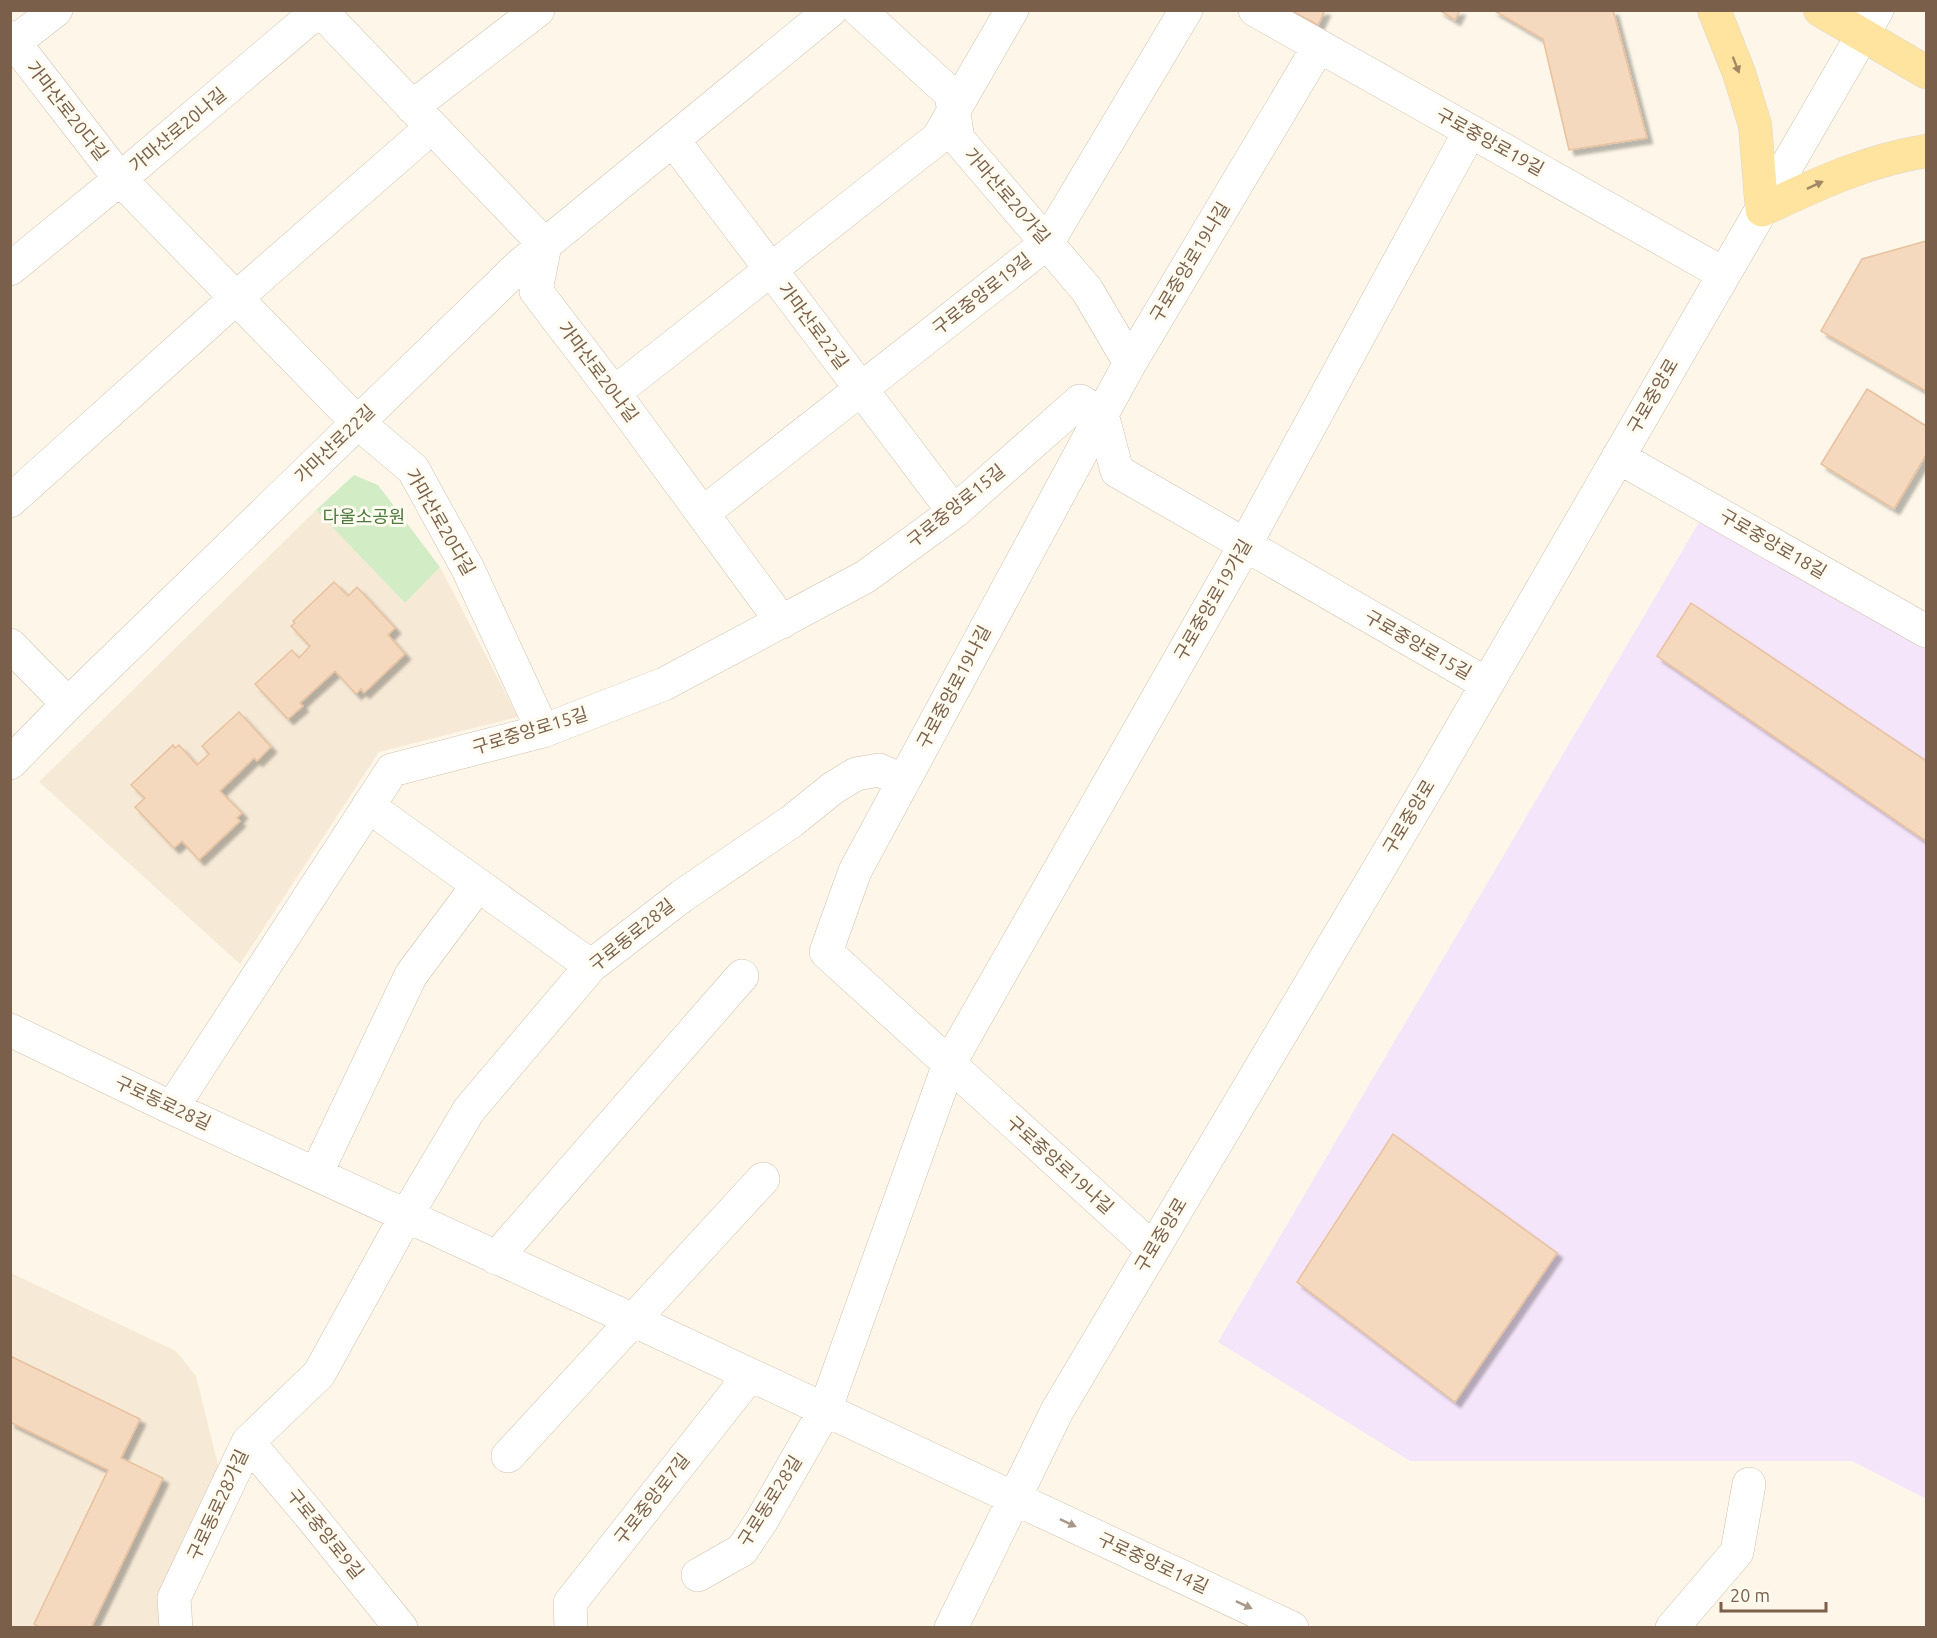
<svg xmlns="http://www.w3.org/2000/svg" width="1937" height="1638" font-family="Ubuntu,'Noto Sans KR',sans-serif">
<defs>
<filter id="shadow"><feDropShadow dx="5.5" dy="5.5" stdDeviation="1.5" flood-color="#0004"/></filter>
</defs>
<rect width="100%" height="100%" fill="#fef7e9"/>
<path fill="#f6ead7" d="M316,510L405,602L440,567L518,717L379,752L240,964L39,782Z
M11,1273L176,1351L196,1376L222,1481L169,1627L11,1628Z"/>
<path fill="#f5e5fa" d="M1708,507L1926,631V1499L1852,1461H1410L1218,1342Z"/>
<path fill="#d2edc6" d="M354,475L378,485L440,567L405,603L316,510Z"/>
<path fill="#f5d9bf" stroke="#e8c19e" stroke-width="1.5" filter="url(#shadow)" d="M1290,10H1325L1318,25Z
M1439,10H1460L1455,20Z
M1493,10H1613L1647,138L1569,150L1543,39Z
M1926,241V391L1821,331L1862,259Z
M1867,389L1926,426V455L1894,509L1821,464Z
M334,582L348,596L357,587L395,628L388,635L405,654L364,693L361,689L356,694L335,671L300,703L303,706L288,719L255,684L292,650L299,658L310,646L291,626L295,623L293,621Z
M1691,603L1926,761V841L1657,656Z
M239,712L271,747L257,761L254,758L220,791L242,813L237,818L240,821L199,860L182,841L174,848L135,807L145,798L131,785L173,745L175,748L179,745L197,765L209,754L202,746Z
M1393,1134L1557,1253L1455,1402L1297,1282Z
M10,1356L140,1419L121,1458L163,1478L91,1628H41L34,1624L108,1470L10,1422Z"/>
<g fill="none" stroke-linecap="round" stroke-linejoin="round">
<defs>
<path id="minor" d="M320,10L545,245L536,291L614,393L782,622
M859,10L951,94L958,139L1087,290L1130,363
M1255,10L1724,274
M10,37L120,179L357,422L413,469L468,569L543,731
M10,46L56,10
M412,107L538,10
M673,140L954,512
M10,269L120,179L319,10
M614,393L938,138L1012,10
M1618,457L1926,631
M10,501L236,298L432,127
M703,513L1047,243L1186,10
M10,645L68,704
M10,763L68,704L519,266L831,10
M368,806L591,966
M10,1030L172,1108L633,1320L1292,1628
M172,1108L392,770L543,731L664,684L865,577L954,512L1080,401L1102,414L1117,471L1487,684
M316,1174L411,975L478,885
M1153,1249L826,952L855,871L1102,414L1130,363L1319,46
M496,1258L742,976
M248,1442L309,1514L401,1628
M508,1456L763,1179
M698,1575L742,1550L762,1520L825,1410L949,1064L1245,545L1470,131
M176,1628L174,1598L248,1442L319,1374L406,1216L469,1110L591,966L682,896L792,821L833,788L856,774L879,770L904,781
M571,1628L570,1603L750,1375
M951,1628L1057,1411L1431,781L1877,10
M1672,1628L1737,1552L1749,1484"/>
<path id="major" d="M1714,10L1739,73L1755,125L1762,210C1815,185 1868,160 1926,151
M1820,10L1926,72"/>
</defs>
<use href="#minor" stroke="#d1c0ad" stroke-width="34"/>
<use href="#major" stroke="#dcd6d0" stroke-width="34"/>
<use href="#minor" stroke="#fff" stroke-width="33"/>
<use href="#major" stroke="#ffe49f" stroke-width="33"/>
</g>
<defs><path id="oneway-solid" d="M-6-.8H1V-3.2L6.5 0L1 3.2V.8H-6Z" transform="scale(1.5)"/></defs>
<g fill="#a28864">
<use href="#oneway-solid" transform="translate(1736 65) rotate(69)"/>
<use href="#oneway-solid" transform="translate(1815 185) rotate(-25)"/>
</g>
<g fill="#a99889">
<use href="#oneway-solid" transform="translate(1068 1523) rotate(25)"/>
<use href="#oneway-solid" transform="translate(1244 1605) rotate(25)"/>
</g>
<g text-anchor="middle" stroke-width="6" stroke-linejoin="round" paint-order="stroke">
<g font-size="18" fill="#7a604a" stroke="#fffbf0">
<text transform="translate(67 111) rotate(52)" y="6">가마산로20다길</text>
<text transform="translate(178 130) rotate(-40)" y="6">가마산로20나길</text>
<text transform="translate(1490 142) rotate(29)" y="6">구로중앙로19길</text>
<text transform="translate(1007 196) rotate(49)" y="6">가마산로20가길</text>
<text transform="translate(1190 262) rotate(-59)" y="6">구로중앙로19나길</text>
<text transform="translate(982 294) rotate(-38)" y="6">구로중앙로19길</text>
<text transform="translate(813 326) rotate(53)" y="6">가마산로22길</text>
<text transform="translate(598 372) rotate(53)" y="6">가마산로20나길</text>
<text transform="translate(1653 396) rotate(-60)" y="6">구로중앙로</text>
<text transform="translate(335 444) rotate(-44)" y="6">가마산로22길</text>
<text transform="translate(956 506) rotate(-39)" y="6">구로중앙로15길</text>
<text transform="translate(440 522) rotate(60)" y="6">가마산로20다길</text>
<text transform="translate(1773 544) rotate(30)" y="6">구로중앙로18길</text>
<text transform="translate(1213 600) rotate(-60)" y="6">구로중앙로19가길</text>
<text transform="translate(1418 645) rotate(30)" y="6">구로중앙로15길</text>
<text transform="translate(954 687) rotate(-62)" y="6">구로중앙로19나길</text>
<text transform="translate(530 731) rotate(-17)" y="6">구로중앙로15길</text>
<text transform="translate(1409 817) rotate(-59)" y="6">구로중앙로</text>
<text transform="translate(632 935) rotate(-39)" y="6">구로동로28길</text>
<text transform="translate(163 1103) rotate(25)" y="6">구로동로28길</text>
<text transform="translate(1060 1165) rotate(42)" y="6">구로중앙로19나길</text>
<text transform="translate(1161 1235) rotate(-59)" y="6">구로중앙로</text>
<text transform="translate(652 1499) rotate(-52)" y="6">구로중앙로7길</text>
<text transform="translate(770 1501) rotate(-58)" y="6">구로동로28길</text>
<text transform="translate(218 1505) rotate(-65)" y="6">구로동로28가길</text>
<text transform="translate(325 1534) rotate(51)" y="6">구로중앙로9길</text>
<text transform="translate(1153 1563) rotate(25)" y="6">구로중앙로14길</text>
</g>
<g font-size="18" fill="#4b7a3e" stroke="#fffbf0">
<text x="364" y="523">다울소공원</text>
</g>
</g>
<rect width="1937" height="1638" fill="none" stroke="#7a604a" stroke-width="24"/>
<path d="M1721 1602v9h105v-9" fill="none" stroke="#7a604a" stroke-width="3"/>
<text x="1730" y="1602" font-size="18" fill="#7a604a" stroke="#fffbf0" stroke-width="4.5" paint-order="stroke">20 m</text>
</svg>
